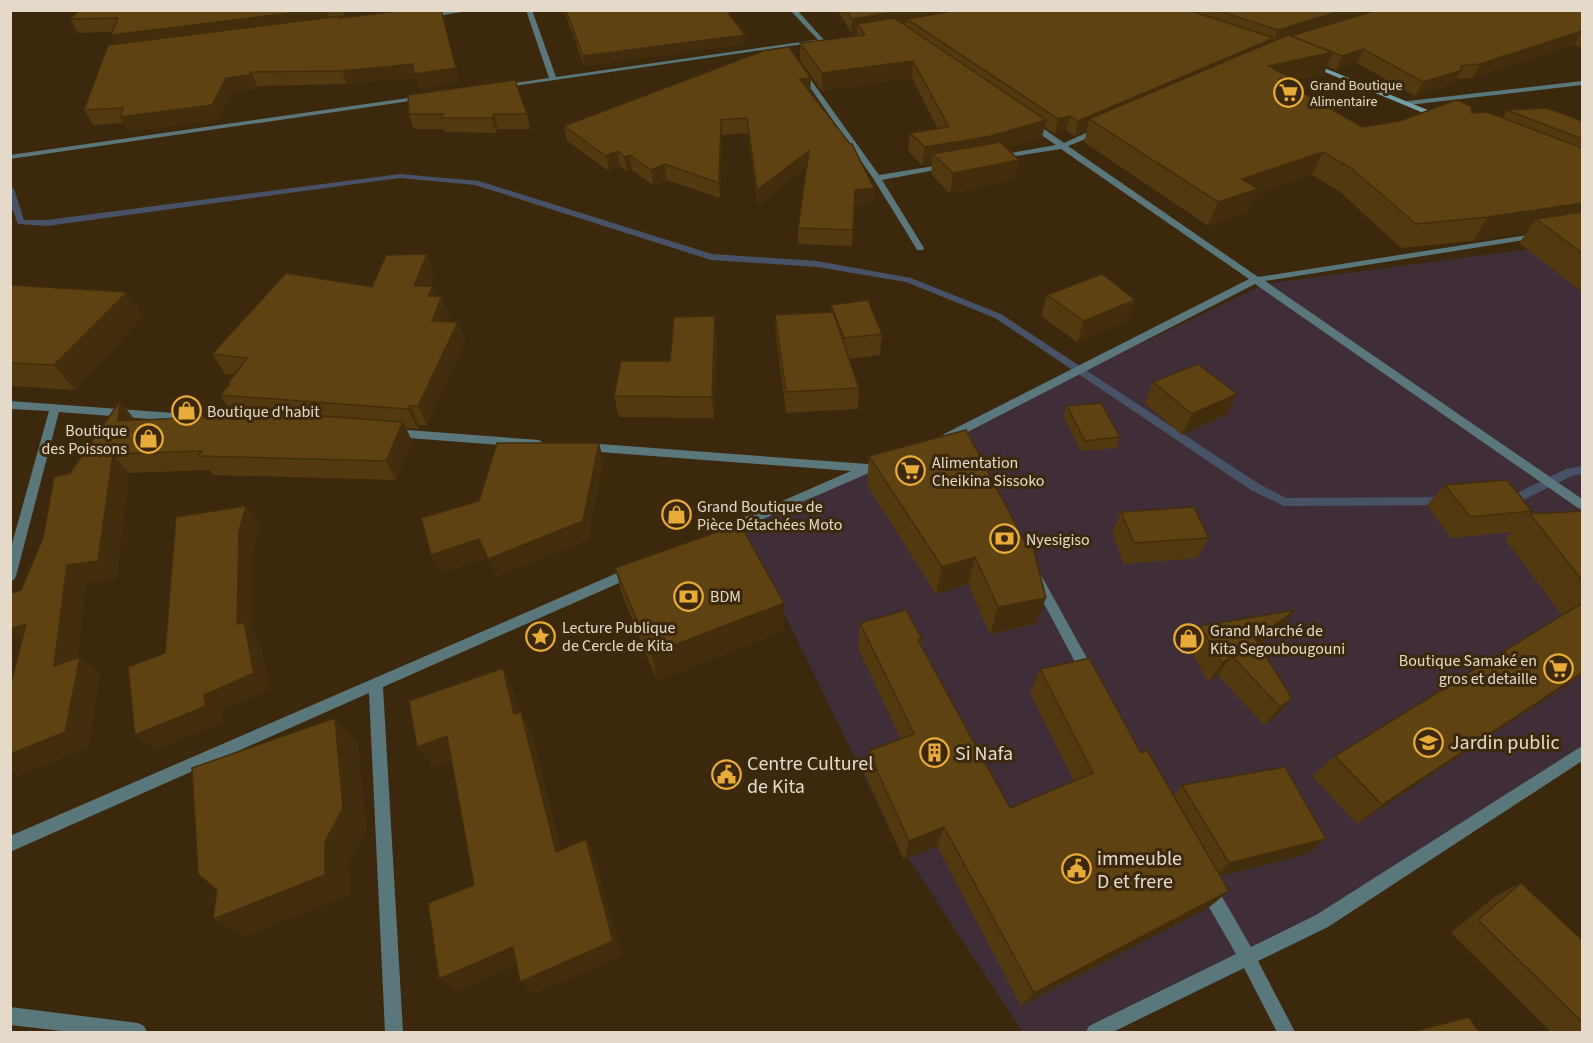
<svg xmlns="http://www.w3.org/2000/svg" width="1593" height="1043" font-family="'Source Sans 3',sans-serif">
<rect width="100%" height="100%" fill="#3b280d"/>
<path fill="#3f2e38" d="M1582,242V754L1322,921L1095,1032H1023L893,835L740,524L931,444L1265,284Z"/>
<g fill="none" stroke-linecap="round" stroke-linejoin="round">
<path fill="#485266" fill-rule="evenodd" d="M400,174L479,181L712,254L817,261L911,278L1001,314L1259,484L1286,498L1447,497L1453,501L1447,505L1284,506L1251,490L995,318L906,282L817,267L711,260L475,185L400,178L47,226L18,224L10,203V187L14,189L24,220H47Z
M1582,466V474L1572,476L1517,503L1506,504L1500,500L1502,497L1511,496L1566,469Z"/>
<path fill="#5a777b" fill-rule="evenodd" d="M453,10H472L427,18L424,16Z
M526,10H532L556,77L815,40L818,42L500,88L499,87L502,85L549,78Z
M790,10H797L824,40V42H820Z
M799,69H803L879,175L946,164L950,166L946,168L882,180L924,248L923,250H917L916,248L873,178L798,70Z
M1582,81V85L1408,105L1404,103L1408,101Z
M422,96L426,98L424,99L10,159V155Z
M1028,122H1034L1064,143L1097,128H1103V132L1068,146L1258,277L1540,233L1541,235L1537,238L1265,281L1582,499V509L1578,508L1255,284L952,440H944L942,437L944,434L1249,279L1061,149L996,159L995,157L999,155L1056,145L1028,126Z
M10,401L201,415L206,419L201,423L59,412L16,576L14,580L10,581V551L49,411L10,409Z
M395,429L539,440L545,444L539,448L395,437L390,433Z
M586,443L867,464L881,459L887,463L885,466L726,535L722,533L720,530L722,527L851,471L586,451L580,447Z
M631,567L635,568L637,572L635,576L383,687L403,1032H385L369,693L10,852V836Z
M1037,574L1041,575L1094,671L1096,675L1094,679L1089,681L1084,679L1031,579L1033,575Z
M1582,746V761L1328,927L1258,961L1295,1032H1277L1244,968L1113,1032H1086L1089,1026L1236,954L1202,895L1200,889L1202,883L1208,881L1214,883L1251,947L1316,915Z
M10,1007L138,1023L144,1026L147,1032H71L10,1025Z"/>
<path fill="#73a1a7" fill-rule="evenodd" d="M1308,63H1312L1445,117L1438,119L1308,65Z"/>
</g>
<path fill="#52390f" d="M80,10H345V17L460,82L419,88L416,78L347,84L257,86L256,89L233,92L219,119L128,132L123,123L93,125L84,110L116,44L113,32L78,33L70,19Z
M564,10H726L745,35L746,44L584,66Z
M837,10H1582V48L1574,45L1472,78L1456,79L1454,84L1415,96L1357,63L1336,70L1327,66L1324,74L1287,82V84L1362,127L1472,113L1503,118L1507,110L1582,121V292L1519,243L1527,232L1472,241L1401,248L1339,191L1312,175L1256,194L1248,212L1208,226L1084,142L1087,131L1075,136L1066,130L1055,134L1044,127L1042,138L1007,148L1019,160L1015,180L950,194L931,174L932,164L922,165L908,151L910,133L938,129L912,78L822,91L800,60V43L857,36V31L851,32Z
M811,78L810,92L874,188L873,204L855,206L852,246L798,244V228L806,168L758,206L748,133L722,135L720,198L667,180L653,185L632,170L627,172L620,166L609,171L567,141L564,126Z
M409,114H527L530,129H498L496,133L445,132L444,129H414Z
M427,254L434,273L430,286L450,316L447,321L458,322L465,341L427,425H419L418,429L406,428L412,441L396,480L213,475L209,470L129,473L116,579L86,583L78,657H80L100,674L88,748L17,776L21,643L10,634V599L21,590L70,473L135,420L205,417L229,409L220,395L228,387L227,385L235,375L225,374L212,354L372,287Z
M10,285L127,292L144,316L75,390L10,386Z
M1047,295L1128,321L1077,342L1041,316Z
M831,305L882,334L880,355L849,359L859,388L858,409L786,413L776,336L775,315L831,312Z
M715,316L717,337L714,418L619,417L614,396L670,361Z
M1153,382L1237,394L1226,415L1182,435L1145,403Z
M1067,406L1120,437L1116,448L1081,451L1063,416Z
M966,430L1036,624L990,634L968,584L936,594L867,485L869,456Z
M1445,485L1532,511L1512,532L1451,538L1427,505Z
M1582,511V675L1357,824L1312,776L1335,756L1562,615L1505,539L1530,514Z
M1121,512L1209,538L1197,558L1124,564L1112,532Z
M615,568L784,603V631L657,681L623,597Z
M1295,610L1280,630L1259,645L1292,698L1276,716L1264,725L1218,675L1208,682L1188,645L1200,626Z
M860,623L922,639L921,644L1010,808L1074,781L1030,693L1040,669L1141,753L1174,796L1182,785L1326,839L1307,854L1220,876L1229,891L1208,908L1021,1006L937,846L904,860L864,772L868,751L901,739L858,648Z
M1521,883L1582,940V1032H1551L1451,933L1494,897Z"/>
<path fill="#422e0d" d="M314,10H326L331,23L119,50L111,35Z
M342,10H345V19Z
M906,10H988L907,19V23L862,31L857,24V31L851,32L852,19Z
M1344,10H1377L1273,44L1278,30Z
M443,16L460,82L419,88L416,78L347,84L342,71Z
M1582,31L1574,45L1472,78L1480,64Z
M745,35L746,44L584,66L583,56Z
M1274,38L1268,52L1089,119L1087,131L1075,136L1078,121Z
M1363,49L1357,63L1336,70L1342,56Z
M1333,52L1324,74L1287,82L1280,99L1269,66Z
M913,61L912,78L822,91V73Z
M1462,70L1454,84L1415,96L1423,82Z
M251,72L257,86L256,89L233,92L219,119L128,132L120,117L226,78Z
M811,78L810,92L800,94V79Z
M494,114L498,129L496,133L492,118Z
M1070,116L1066,130L1055,134L1058,119Z
M721,120L722,135L720,198L719,183Z
M1046,120L1042,138L988,154H933L932,164L922,165L925,147Z
M618,151L620,166L609,171L606,156Z
M809,151V166L758,206L757,190Z
M1323,152L1312,175L1256,194L1248,212L1208,226L1218,202L1242,179Z
M630,155L632,170L627,172L624,157Z
M1019,160L1015,180L950,194L953,173Z
M665,164L667,180L653,185L651,170Z
M874,188L873,204L855,206L852,246L855,190Z
M1582,203V223L1536,219L1527,232L1472,241L1488,217Z
M427,254L434,273L422,306L414,286Z
M433,286L439,303L442,296L450,316L440,341L432,321L428,296Z
M127,292L144,316L75,390L54,365Z
M1135,300L1128,321L1077,342L1084,321Z
M715,316L717,337L714,418L712,397Z
M458,322L465,341L427,425L418,406Z
M1237,394L1226,415L1182,435L1192,414Z
M120,401L135,420L118,421Z
M410,406L419,425L418,429L408,409Z
M403,422L412,441L396,480L386,461Z
M599,443L604,462L588,540L496,578L488,559Z
M113,454L129,473L116,579L86,583L77,672L80,657L100,674L88,748L17,776L10,772V754L67,565Z
M246,506L261,525L253,550V632L260,640L270,690L222,711L224,722L156,751L135,735L204,695L237,624L239,531Z
M479,539L487,558L441,574L431,555Z
M975,557L968,584L936,594L942,567Z
M1046,598L1036,624L990,634L998,607Z
M784,603V631L657,681L651,654Z
M1295,610L1280,630L1241,658L1255,639Z
M26,624L27,647L10,634V629Z
M1232,656L1218,675L1208,682L1222,663Z
M503,668L514,691L526,736L514,714Z
M1582,673V675L1357,824L1382,805Z
M1292,698L1276,716L1264,725L1280,707Z
M521,712L532,733L567,869L556,852Z
M335,718L358,743L367,830L349,863L350,895L246,937L213,919L325,842Z
M447,736L462,757L433,768L417,747Z
M944,827L937,846L904,860L909,841Z
M586,839L595,857L622,956L534,995L520,982Z
M1326,839L1307,854L1213,878L1229,863Z
M1229,891L1208,908L1021,1006L1034,993Z
M513,947L527,961L457,992L439,979Z"/>
<path fill="#5f4212" stroke="#422e0d" stroke-width="1.5" d="M80,10H314L111,35L118,18L70,19Z
M407,10H441L456,68L414,74L413,64L342,71L251,72L250,75L226,78L212,105L120,117L123,108L84,110L108,45L340,16L339,18Z
M566,10H726L745,35L583,56Z
M846,10H906L852,19Z
M958,10H1188L1274,38L1078,121L1070,116L1058,119L907,19Z
M1216,10H1344L1278,30Z
M1377,10H1582V31L1480,64L1461,66L1462,70L1423,82L1363,49L1342,56L1291,36Z
M894,18L1046,120L991,136L925,147L910,133L949,127L913,61L822,73L800,43L865,35L857,24Z
M1288,35L1333,52L1269,66L1289,77L1279,79L1362,127L1400,121L1456,100L1471,106L1472,113L1487,112L1582,148V203L1488,217L1416,224L1351,168L1323,152L1242,179L1258,189L1218,202L1089,119Z
M789,47L811,78L800,79L850,144H852L874,188L855,190L853,230L798,228L809,151L757,190L747,118L721,120L719,183L665,164L651,170L630,155L624,157L618,151L606,156L564,126L763,51Z
M515,80L527,114H494L492,118H441L443,114H409L408,95Z
M1547,108L1582,121V139L1507,110Z
M1000,142L1019,160L953,173L933,154Z
M1582,212V253L1536,219Z
M427,254L414,286H433L428,296H442L432,321L458,322L418,406H410L408,409L220,395L229,385H227L247,358L212,354L286,273L372,287L386,255Z
M1102,274L1135,300L1084,321L1047,295Z
M10,285L127,292L54,365L10,363Z
M868,300L882,334L844,338L831,305Z
M833,312L859,388L786,392L775,315Z
M715,316L712,397L614,396L621,361H670L674,317Z
M1198,364L1237,394L1192,414L1153,382Z
M120,401L118,421L205,417L212,408L403,422L386,461L198,456L202,451L113,454L98,561L67,565L54,666L80,657L65,732L10,754V687L26,624L10,629V599L12,593L21,590L43,538L54,477L70,473Z
M1101,403L1120,437L1085,441L1067,406Z
M966,430L1028,548L1033,547L1046,598L998,607L975,557L942,567L869,456Z
M497,443H599L583,521L488,559L479,539L431,555L421,518L479,501Z
M1507,480L1532,511L1470,517L1445,485Z
M246,506L239,531L237,624L244,622L254,673L204,695L206,706L135,735L128,667L165,653L176,517Z
M1194,507L1209,538L1134,543L1121,512Z
M1582,511V580L1530,514Z
M740,524L784,603L651,654L615,568Z
M1582,603V673L1382,805L1335,756Z
M906,610L922,639L918,640L1010,808L1093,773L1040,669L1089,658L1141,753L1147,750L1229,891L1034,993L944,827L909,841L868,751L914,734L860,623Z
M1295,610L1255,639L1292,698L1280,707L1232,656L1222,663L1200,626Z
M503,668L514,714L521,712L556,852L586,839L613,941L520,982L513,947L439,979L428,903L474,885L447,736L417,747L409,701Z
M335,718L343,808L325,842V875L213,919L217,890L198,874L192,768Z
M1285,767L1326,839L1229,863L1182,785Z
M1521,883L1582,940V1022L1478,920Z
M1469,1017L1479,1032H1412Z"/>
<defs>
<symbol id="supermarket-ring" viewBox="-11 -11 22 22"><circle r="9.5" fill="#3b280d" stroke="#e8ab37" stroke-width="1.5"/><path d="M-6-5.5h2.5l.6 2H6L4.5 2H-2.5L-4.4-4H-6ZM-1.5 3.2a1.3 1.3 0 1 0 .1 0ZM3 3.2a1.3 1.3 0 1 0 .1 0Z" fill="#e8ab37"/></symbol>
<symbol id="shop-ring" viewBox="-11 -11 22 22"><circle r="9.5" fill="#3b280d" stroke="#e8ab37" stroke-width="1.5"/><path d="M-5-2.5h2.3a2.7 3.5 0 0 1 5.4 0H5L5.5 6h-11ZM-1.5-2.5h3a1.5 2.3 0 0 0-3 0Z" fill="#e8ab37"/></symbol>
<symbol id="bank-ring" viewBox="-11 -11 22 22"><circle r="9.5" fill="#3b280d" stroke="#e8ab37" stroke-width="1.5"/><path d="M-6-4H6V4H-6ZM0-2.3a2.3 2.3 0 1 0 0 4.6a2.3 2.3 0 1 0 0-4.6Z" fill="#e8ab37"/></symbol>
<symbol id="sight-ring" viewBox="-11 -11 22 22"><circle r="9.5" fill="#3b280d" stroke="#e8ab37" stroke-width="1.5"/><path d="M0-6L1.8-2.2L6-1.7L2.9 1.2L3.7 5.4L0 3.3L-3.7 5.4L-2.9 1.2L-6-1.7L-1.8-2.2Z" fill="#e8ab37"/></symbol>
<symbol id="school-ring" viewBox="-11 -11 22 22"><circle r="9.5" fill="#3b280d" stroke="#e8ab37" stroke-width="1.5"/><path d="M0-5L7-2L0 1L-7-2ZM-4 1L0 2.5L4 1V4Q0 6-4 4Z" fill="#e8ab37"/></symbol>
<symbol id="building-ring" viewBox="-11 -11 22 22"><circle r="9.5" fill="#3b280d" stroke="#e8ab37" stroke-width="1.5"/><path d="M-4-6H4V6H1V3H-1V6H-4ZM-2.5-4.3h1.7v1.8h-1.7ZM.8-4.3h1.7v1.8H.8ZM-2.5-1h1.7V.8h-1.7ZM.8-1h1.7V.8H.8Z" fill="#e8ab37"/></symbol>
<symbol id="civic-ring" viewBox="-11 -11 22 22"><circle r="9.5" fill="#3b280d" stroke="#e8ab37" stroke-width="1.5"/><path d="M-.6-6.5H3V-4.5H.6V-3L4-1V1h2V6H-6V1h2V-1L-.6-3ZM-1.2 2.5V6h2.4V2.5Z" fill="#e8ab37"/></symbol>
</defs>
<g fill-rule="evenodd">
<use href="#supermarket-ring" x="1272" y="76" width="33" height="33"/>
<use href="#shop-ring" x="170" y="394" width="33" height="33"/>
<use href="#shop-ring" x="132" y="422" width="33" height="33"/>
<use href="#supermarket-ring" x="894" y="454" width="33" height="33"/>
<use href="#shop-ring" x="660" y="498" width="33" height="33"/>
<use href="#bank-ring" x="988" y="522" width="33" height="33"/>
<use href="#bank-ring" x="672" y="580" width="33" height="33"/>
<use href="#sight-ring" x="524" y="620" width="33" height="33"/>
<use href="#shop-ring" x="1172" y="622" width="33" height="33"/>
<use href="#supermarket-ring" x="1542" y="652" width="33" height="33"/>
<use href="#school-ring" x="1412" y="726" width="33" height="33"/>
<use href="#building-ring" x="918" y="736" width="33" height="33"/>
<use href="#civic-ring" x="710" y="758" width="33" height="33"/>
<use href="#civic-ring" x="1060" y="852" width="33" height="33"/>
</g>
<g text-anchor="middle" stroke-width="6" stroke-linejoin="round" paint-order="stroke">
<g font-size="14" fill="#e5daca" stroke="#3b280d" text-anchor="start">
<text x="1310" y="90">Grand Boutique<tspan x="1310" dy="16">Alimentaire</tspan></text>
</g>
<g font-size="16" fill="#e5daca" stroke="#3b280d" text-anchor="start">
<text x="207" y="417">Boutique d'habit</text>
<text x="127" y="436" text-anchor="end">Boutique<tspan x="127" dy="18">des Poissons</tspan></text>
<text x="932" y="468">Alimentation<tspan x="932" dy="18">Cheikina Sissoko</tspan></text>
<text x="697" y="512">Grand Boutique de<tspan x="697" dy="18">Pièce Détachées Moto</tspan></text>
<text x="1026" y="545">Nyesigiso</text>
<text x="710" y="602">BDM</text>
<text x="562" y="633">Lecture Publique<tspan x="562" dy="18">de Cercle de Kita</tspan></text>
<text x="1210" y="636">Grand Marché de<tspan x="1210" dy="18">Kita Segoubougouni</tspan></text>
<text x="1537" y="666" text-anchor="end">Boutique Samaké en<tspan x="1537" dy="18">gros et detaille</tspan></text>
</g>
<g font-size="20" fill="#e5daca" stroke="#3b280d" text-anchor="start">
<text x="1450" y="749">Jardin public</text>
<text x="955" y="760">Si Nafa</text>
<text x="747" y="770">Centre Culturel<tspan x="747" dy="23">de Kita</tspan></text>
<text x="1097" y="865">immeuble<tspan x="1097" dy="23">D et frere</tspan></text>
</g>
</g>
<rect width="1593" height="1043" fill="none" stroke="#e5daca" stroke-width="24"/>
</svg>
